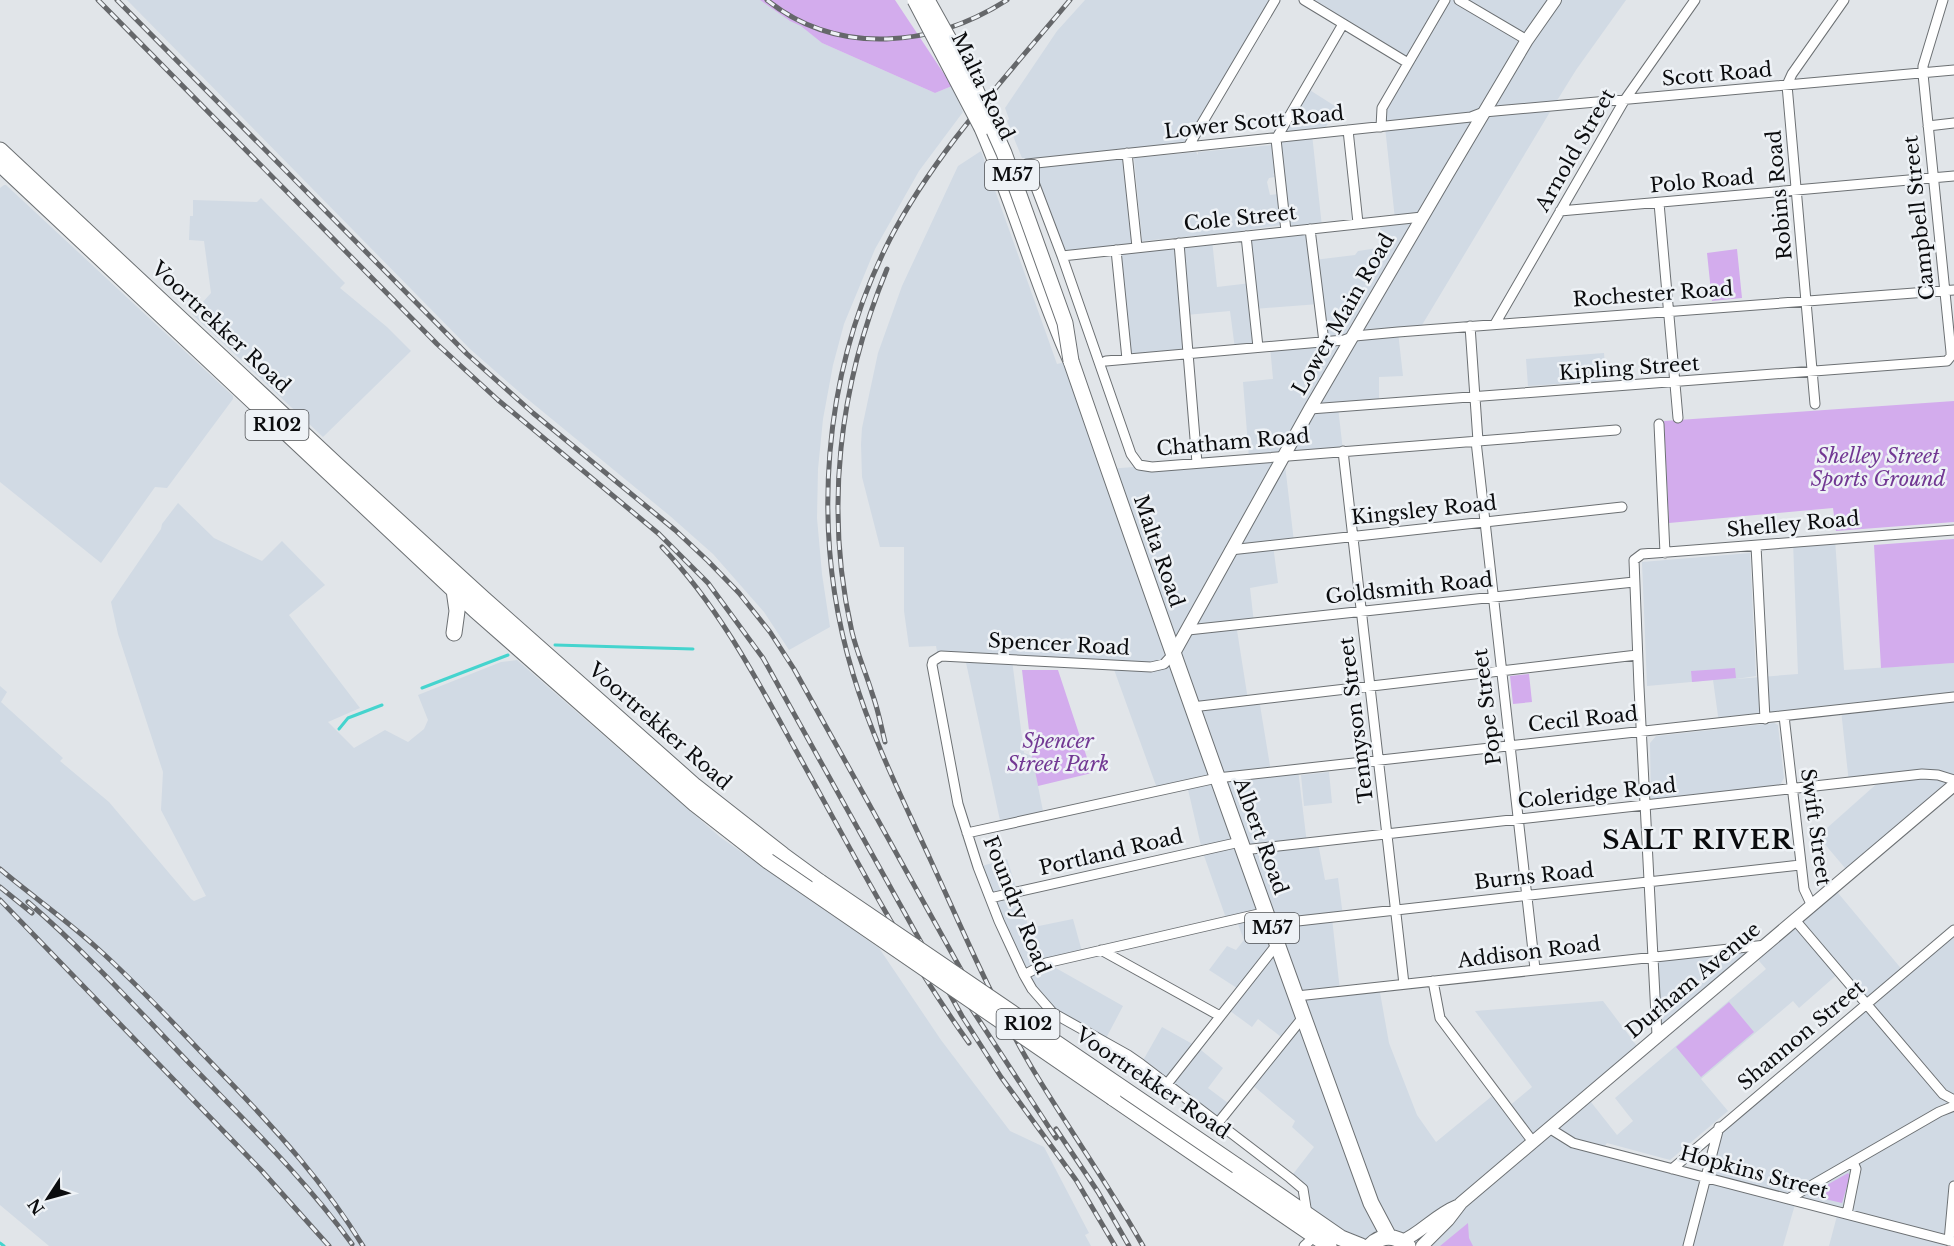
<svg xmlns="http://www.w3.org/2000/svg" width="1954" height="1246" font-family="'Libre Baskerville',serif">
<rect width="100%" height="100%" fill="#e1e5e9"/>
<path fill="#d1dae4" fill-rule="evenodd" d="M127,0H760L790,21L801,25L822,43L935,93L952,86L963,112L919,171L875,249L844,324L833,365L823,419L818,469L817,518L822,574L830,627L789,650L764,612L713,554L670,516L525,397L470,349Z
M1085,0H1275L1188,147L1127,153L1137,247L1212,240L1217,287L1251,283L1246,236L1285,231L1276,139L1305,87L1338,108L1322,133L1312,134L1322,227L1310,229L1314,260L1355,255L1358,251L1378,248L1381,221L1395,219L1385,127L1381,119L1408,63L1304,0H1626L1576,70L1553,107L1419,330L1398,332L1403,376L1379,377V404L1338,407L1343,451L1284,456L1294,542L1273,545L1278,583L1250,588L1254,623L1236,624L1248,700L1259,699L1271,772L1298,769L1307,844L1318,843L1325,880L1338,878L1343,916L1332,918L1340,991L1379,987L1389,1043L1417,1115L1436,1142L1497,1092L1508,1107L1532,1087L1475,1011L1603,1001L1640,1050L1587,1097L1617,1135L1633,1121L1615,1098L1766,969L1754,955L1657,1035L1654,956L1766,945L1833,887L1904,972L1954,930V1246H1829L1838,1212L1796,1201L1783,1246H1361L1307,1214L1303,1189L1290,1178L1314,1147L1292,1127L1295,1121L1250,1083L1285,1040L1258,1019L1252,1027L1226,1008L1240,990L1209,970L1227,946L1236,950L1244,940L1236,919L1227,921L1202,850L1187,785L1158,791L1112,664L1012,660L1024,753L1032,756L1044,816L1001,825L965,658L938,657L936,646L909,647L904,611V547H880L862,477L861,444L862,428L878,353L902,286L958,166L981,151L1057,364L1071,361L1108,469L1249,458L1243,382L1273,379L1270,346L1324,342L1319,304L1254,309L1258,347L1235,349L1230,311L1186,315L1188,354L1127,359L1116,250L1062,256L1024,158H1022L1007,121L1009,119L1005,108L1057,31ZM1840,972L1866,1004L1719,1127L1706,1177L1601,1151L1607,1143L1670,1160L1728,1111L1701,1079L1793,1001L1799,1008Z
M1273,145L1275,173L1273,174L1275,177L1269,178L1267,182L1270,195L1278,194L1281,225L1227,233L1142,241L1134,158L1196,152L1198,155V152Z
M4,185H6L233,396V399L167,488L155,487L101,563L0,482V188Z
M261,198L345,283L340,288L387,327L411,351L323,437L192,314L211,293L204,241L189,240L190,216H193V200L257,202Z
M1604,353L1606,381L1528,386L1526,359Z
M178,503L214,538L262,561L282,541L325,585L289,615L360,708L328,722L354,748L385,730L408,742L424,729L428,720L418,695L501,662L517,660L720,837L879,948L941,1040L1010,1131L1044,1147L1089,1233L1085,1235L1091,1246H49L0,1205V686L7,692L1,702L63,758L60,761L109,802L191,899L194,901L206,896L161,810L163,772L118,634L111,602L161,529L162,524Z
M1835,539L1844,670L1954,663V785L1850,874L1818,836L1881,780L1849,783L1841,710L1719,723L1713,680L1647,686L1642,562L1750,553L1756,676L1736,679L1798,674L1793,542Z
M1774,723L1778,725L1784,778L1780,785L1651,800L1650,743L1656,736Z
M1329,772L1332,803L1304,806L1301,775Z
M1007,859L1029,928L1073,919L1083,955L1047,963L1123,1006L1104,1042L1076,1028L1032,989L978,867Z
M1162,1027L1196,1046L1223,1068L1208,1088L1232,1106L1218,1123L1141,1064Z"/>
<path fill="#d3aced" d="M760,0H895L952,86L935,93L822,43L801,26L790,21Z
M1737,249L1742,298L1712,301L1707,253Z
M1954,401V522L1836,531L1833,508L1669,523L1664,421Z
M1954,539V663L1881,668L1874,545Z
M1735,668L1736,678L1692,682L1691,671Z
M1022,670H1058L1092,773L1038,786L1032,756Z
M1529,674L1532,702L1513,704L1510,676Z
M1729,1002L1754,1032L1701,1077L1676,1047Z
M1848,1173L1850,1176L1842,1203L1812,1196L1811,1194Z
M1468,1223L1469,1238L1473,1246H1440Z"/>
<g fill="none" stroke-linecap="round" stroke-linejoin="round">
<path stroke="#45d4ce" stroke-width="3" d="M555,645L693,649
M422,688L508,655
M339,729L348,718L382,705
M0,1243L4,1246"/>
<defs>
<path id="minor" d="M1304,0L1408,63
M1459,0L1527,40
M1928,126L1954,123
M1381,127L1382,108L1445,0
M1348,130L1358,223
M1276,139L1343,24
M1276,139L1286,231
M1188,147L1275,0
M1127,153L1137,247
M1659,203L1678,418
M1560,211L1954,176
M1310,229L1324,342
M1246,236L1258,347
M1179,243L1197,463
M1116,250L1127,359
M1062,256L1422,217
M1495,324L1624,101L1695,0
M1470,326L1478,441
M1106,361L1344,340L1355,336L1398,332L1954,290
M1815,404L1787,85L1792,74L1844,0
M1310,409L1947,361L1951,356V352L1923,74V66L1943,0
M1659,424L1665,553
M1616,430L1152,467L1139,465L1131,454L1062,256L1027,164L1471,117L1484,112L1954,70
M1476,441L1535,969
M1343,451L1404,984
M1756,546L1765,719
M1230,550L1622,507
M1188,630L1634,582
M1174,653L1164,664L1151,667L941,656L933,661L932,665L958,804L978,867L999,921L1024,975L1032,989L1053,1013L1128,1055L1141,1064L1290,1178L1303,1189L1307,1214
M1192,707L1637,655
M1784,716L1804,889L1812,906
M967,833L1217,778L1954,697
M1243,850L1922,774L1938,775L1954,780
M990,898L1240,842
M1795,920L1943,1094L1954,1100
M1271,924L1800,865
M1101,950L1220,1016
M1024,975L1046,963L1267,912
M1433,981L1440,1018L1533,1142
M1297,996L1766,945
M1657,1035L1639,687L1634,560L1642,554L1954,530
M1167,1084L1278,943
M1218,1123L1304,1016
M1549,1128L1573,1143L1954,1242
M1672,1169L1954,930
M1788,1199L1939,1112L1954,1106
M1847,1214L1856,1169L1853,1162
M1949,1241L1954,1186
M1304,1246L1315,1236
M1688,1246L1719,1127"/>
<path id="tertiary" d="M1174,653L1310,409L1447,175L1527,40L1555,0
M1402,1241C1421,1233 1435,1215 1457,1206
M1422,1246L1448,1220L1461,1203L1954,785"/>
<path id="primary" d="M982,128C1015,204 1037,285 1071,361C1168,642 1269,923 1371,1203L1389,1237
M0,150L338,466L484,599L695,786L783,855L820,882
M0,164L475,610L695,804L768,861
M454,633L457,611L454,590
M1113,1098L1329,1246
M1237,1166L1341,1238L1361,1246
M1370,1246C1382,1234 1396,1235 1408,1246"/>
</defs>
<use href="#minor" stroke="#6c7073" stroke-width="11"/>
<use href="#tertiary" stroke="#6c7073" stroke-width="14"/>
<use href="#primary" stroke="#6c7073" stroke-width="17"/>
<use href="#minor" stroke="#fff" stroke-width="9"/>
<use href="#tertiary" stroke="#fff" stroke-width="12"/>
<use href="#primary" stroke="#fff" stroke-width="15"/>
<defs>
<path id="rail" d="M98,0L437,344L498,400L659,534L708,583L763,658L962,1016L1001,1077L1076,1180L1115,1246
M117,0L467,354L533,413L675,530L708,561L739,593L770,632L794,669L964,975L982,1013
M767,0C838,57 934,47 1007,0
M1070,0C1007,76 936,151 890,239C822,372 810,532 853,674C872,738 903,800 931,861C963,931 993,1002 1032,1068C1068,1128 1109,1185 1143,1246
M662,547C718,606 755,676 794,747C850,847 902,950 969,1043
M885,742C881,726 878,709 872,693C866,673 857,653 852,632C824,510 839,385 887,269
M0,869C32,896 65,919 96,947C142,988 184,1035 228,1080C278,1132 325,1184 363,1246
M0,887L32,913
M0,900L261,1170L329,1246
M28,902C87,953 139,1011 193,1067C248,1124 305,1179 352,1244
M941,962L1056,1138
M1056,1129L1098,1192L1129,1246"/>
</defs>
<use href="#rail" stroke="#65676a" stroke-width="5"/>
<use href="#rail" stroke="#eef2f6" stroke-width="3" stroke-dasharray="9" stroke-linecap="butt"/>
<defs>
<path id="primary-bridge" d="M915,0L982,128
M927,0L971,79L1004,153L1065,323L1071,361
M768,861L1113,1098
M820,882L1237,1166"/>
</defs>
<use href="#primary-bridge" stroke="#6c7073" stroke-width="17" stroke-linecap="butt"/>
<use href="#primary-bridge" stroke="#fff" stroke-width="15"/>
</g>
<g text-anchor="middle" stroke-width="5" stroke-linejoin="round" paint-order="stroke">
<g fill="#eef2f6" stroke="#4f5154" stroke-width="1.5">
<rect x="985" y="160" width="54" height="30" rx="4.5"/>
<rect x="245.5" y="410" width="63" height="30" rx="4.5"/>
<rect x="1245" y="913" width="54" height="30" rx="4.5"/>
<rect x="996.5" y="1009" width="63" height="30" rx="4.5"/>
</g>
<g font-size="18" font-weight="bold" fill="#0b0c0e">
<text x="1012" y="181">M57</text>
<text x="277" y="431">R102</text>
<text x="1272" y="934">M57</text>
<text x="1028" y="1030">R102</text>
</g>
<g font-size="20" fill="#0b0c0e" stroke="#eef2f6">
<text transform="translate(1717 74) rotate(-5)" y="7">Scott Road</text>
<text transform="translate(983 86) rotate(64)" y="7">Malta Road</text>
<text transform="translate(1254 122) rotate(-6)" y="7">Lower Scott Road</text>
<text transform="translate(1575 150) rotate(-60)" y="7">Arnold Street</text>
<text transform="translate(1702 181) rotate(-5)" y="7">Polo Road</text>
<text transform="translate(1779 195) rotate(-95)" y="7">Robins Road</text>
<text transform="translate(1240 218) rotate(-6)" y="7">Cole Street</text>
<text transform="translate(1919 218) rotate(-96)" y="7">Campbell Street</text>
<text transform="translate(1653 294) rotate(-4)" y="7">Rochester Road</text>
<text transform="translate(1343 314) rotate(-60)" y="7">Lower Main Road</text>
<text transform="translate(221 327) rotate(43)" y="7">Voortrekker Road</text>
<text transform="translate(1629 368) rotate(-4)" y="7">Kipling Street</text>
<text transform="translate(1233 442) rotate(-5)" y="7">Chatham Road</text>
<text transform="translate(1424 510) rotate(-6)" y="7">Kingsley Road</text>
<text transform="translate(1793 524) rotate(-5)" y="7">Shelley Road</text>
<text transform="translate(1159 551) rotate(71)" y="7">Malta Road</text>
<text transform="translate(1409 588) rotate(-6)" y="7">Goldsmith Road</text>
<text transform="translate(1059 644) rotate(3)" y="7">Spencer Road</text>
<text transform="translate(1487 707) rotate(-97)" y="7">Pope Street</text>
<text transform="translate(1583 719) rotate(-6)" y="7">Cecil Road</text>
<text transform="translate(1356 720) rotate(-97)" y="7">Tennyson Street</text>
<text transform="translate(660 726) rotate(41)" y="7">Voortrekker Road</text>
<text transform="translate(1597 793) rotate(-6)" y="7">Coleridge Road</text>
<text transform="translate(1816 827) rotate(82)" y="7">Swift Street</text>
<text transform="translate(1261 836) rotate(70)" y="7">Albert Road</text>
<text transform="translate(1111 852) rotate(-13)" y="7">Portland Road</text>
<text transform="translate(1534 876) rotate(-6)" y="7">Burns Road</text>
<text transform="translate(1017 905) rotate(68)" y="7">Foundry Road</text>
<text transform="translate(1529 952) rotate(-7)" y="7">Addison Road</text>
<text transform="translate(1693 980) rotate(-40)" y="7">Durham Avenue</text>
<text transform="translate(1801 1035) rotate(-40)" y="7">Shannon Street</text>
<text transform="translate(1153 1083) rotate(34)" y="7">Voortrekker Road</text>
<text transform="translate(1754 1172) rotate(15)" y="7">Hopkins Street</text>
</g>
<g font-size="20" font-style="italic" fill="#723893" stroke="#eef2f6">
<text x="1878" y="463">Shelley Street<tspan x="1878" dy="23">Sports Ground</tspan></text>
<text x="1058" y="748">Spencer<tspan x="1058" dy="23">Street Park</tspan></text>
</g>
<g font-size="26" font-weight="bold" letter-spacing="1.5" fill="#0b0c0e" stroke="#eef2f6">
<text x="1698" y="849">SALT RIVER</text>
</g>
</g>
<g transform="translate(48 1198) rotate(234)" stroke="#eef2f6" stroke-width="4.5" paint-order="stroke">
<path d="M0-4.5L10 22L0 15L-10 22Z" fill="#0b0c0e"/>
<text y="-9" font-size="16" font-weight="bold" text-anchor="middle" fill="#0b0c0e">N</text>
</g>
</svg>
